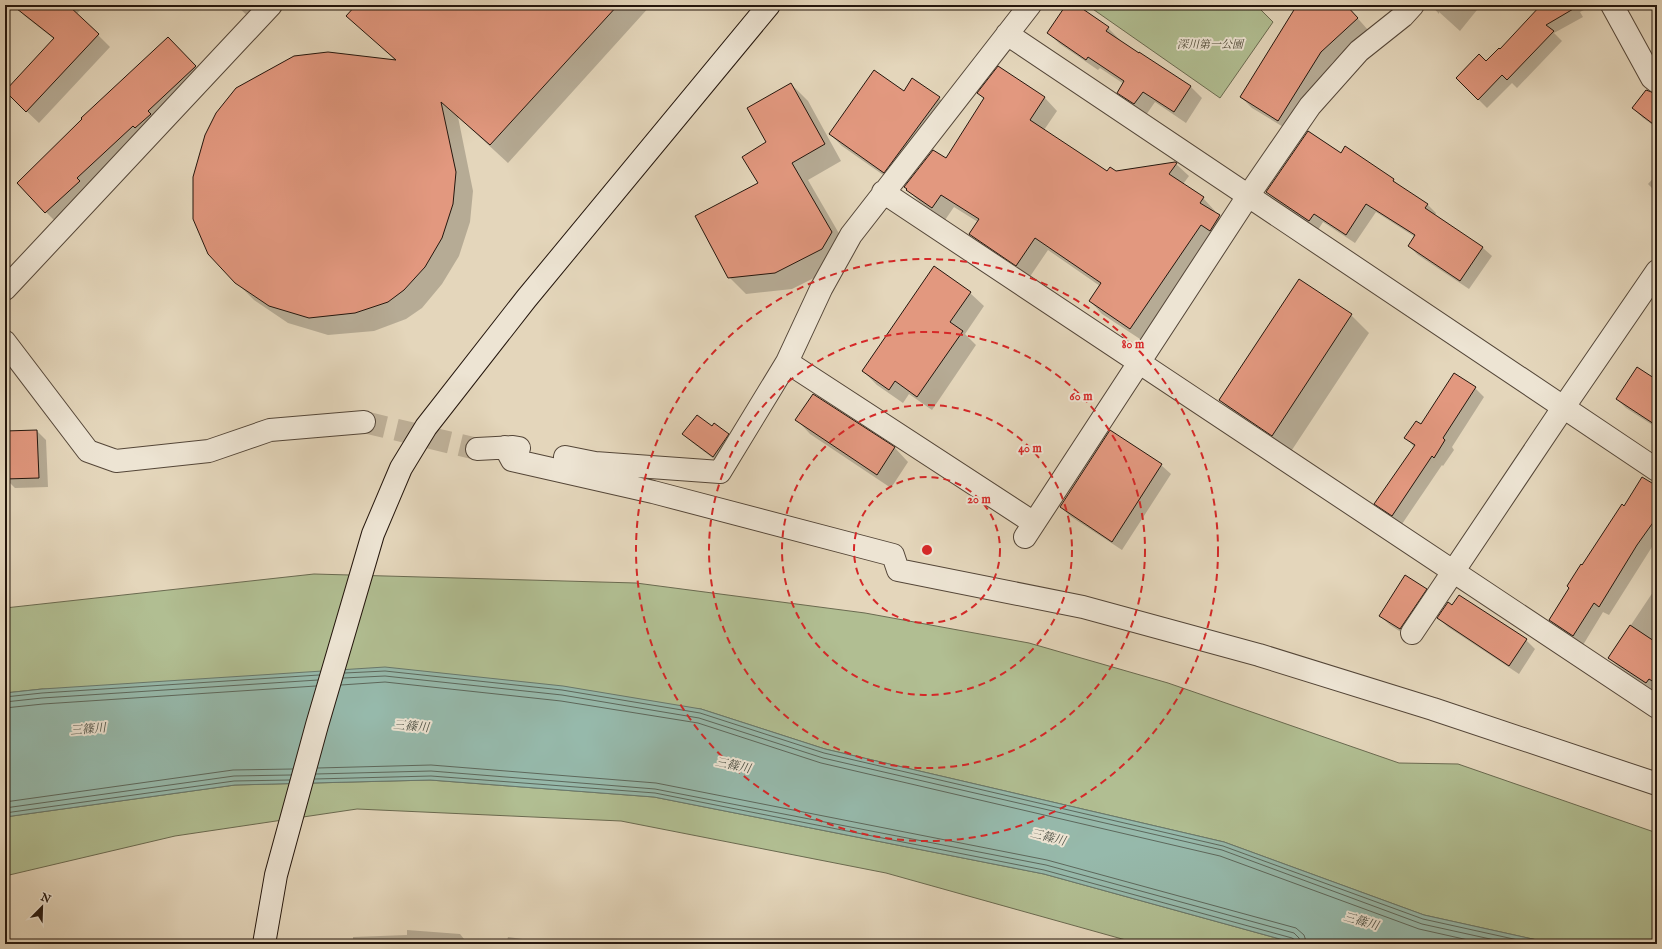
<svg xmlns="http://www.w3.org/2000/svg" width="1662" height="949" font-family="'IM FELL English','Noto Serif JP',serif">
<rect width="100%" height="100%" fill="#e4d6bb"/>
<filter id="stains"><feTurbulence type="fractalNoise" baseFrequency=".005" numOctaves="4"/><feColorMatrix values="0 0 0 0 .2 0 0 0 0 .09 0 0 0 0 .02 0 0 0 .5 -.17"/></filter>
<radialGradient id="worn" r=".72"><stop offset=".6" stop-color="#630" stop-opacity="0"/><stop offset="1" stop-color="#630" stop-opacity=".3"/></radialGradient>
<path fill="#b1be92" stroke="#6a6a50" d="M1087,5H1256L1273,22L1220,98Z
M314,574L636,583L865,613L1029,643L1168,683L1399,763L1458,764L1657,833V944H1555L1424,915L1224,842L825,749L701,709L42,689L5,693V608Z
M430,780L654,797L1044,874L1298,944H1140L886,873L621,821L357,809L175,836L5,876V817L235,785Z"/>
<path fill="#96b9ab" stroke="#68786c" d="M385,667L563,686L701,709L825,749L1224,842L1424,915L1555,944H1298L1044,874L654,797L430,780L235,785L5,817V693L42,689Z"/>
<path fill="#0003" d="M14,5H84L77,14L110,47L39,123L18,103L54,39L26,17Z
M236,5H272L255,23Z
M358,5H651L508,163L458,117L473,191L470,222L459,256L442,284L422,308L406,319L374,331L328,335L288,323L254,300L236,282L396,61L348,16Z
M916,5H924L922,9Z
M1067,5H1075L1108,28L1120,40L1119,41L1191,87L1202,98L1186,123L1155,102L1146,115L1130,104L1118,92L1124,84L1100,68L1098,70L1060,44L1048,33Z
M1290,5H1346L1368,30L1332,63L1290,131L1252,108L1241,97L1295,11Z
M1431,5H1481L1460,31L1439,12V14Z
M1542,5H1593L1580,12L1583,17L1554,33L1562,41L1517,88L1512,83L1487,108L1457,78L1486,63L1500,50Z
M177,47L204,76L55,221L46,212Z
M999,67L1045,98L1057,111L1044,130L1107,173L1176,164L1189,176L1183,184L1203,198L1215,211L1214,213L1232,229L1143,341L1102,314L1090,301L1100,286L1048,250L1029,278L983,247L970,234L978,222L954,207L945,220L920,202L907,190L946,160L985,99L978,93Z
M791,84L808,101L841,161L808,180L848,249L838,266L792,289L746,294L729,277L759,183L768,143Z
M1657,96V128L1643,118L1633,108Z
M939,98L951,110L896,184L842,146L830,134Z
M1341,154L1393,180L1401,187L1427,204L1436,213L1435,215L1483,248L1492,256L1469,289L1418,255L1409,246L1415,237L1376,212L1355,243L1323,222L1318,230L1276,201L1267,192Z
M1657,174V193L1648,184Z
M5,222L8,233L5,237Z
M970,293L984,306L965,334L976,345L932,410L909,394L903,403L877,385L863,371Z
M1351,315L1369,333L1290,453L1238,418L1220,400Z
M1657,381V428L1626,408L1617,399Z
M1475,388L1484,397L1452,447L1454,450L1443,466L1442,465L1402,524L1385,513L1376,504L1414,447L1406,438L1421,425Z
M813,395L895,448L908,462L891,488L810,434L797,420Z
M37,431L46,440L48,487L15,488L6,479L5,432Z
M1110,431L1161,465L1171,474L1122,550L1070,516L1061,507Z
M684,434L728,435L737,444L723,466L693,443Z
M1657,488V539L1609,615L1603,612L1583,645L1560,629L1550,620L1582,566L1624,507Z
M1655,589L1657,590V695L1624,672L1609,658Z
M1426,590L1435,599L1410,638L1390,625L1380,616Z
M1438,618L1526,640L1535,649L1519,674L1448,627Z
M407,930L460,934L468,944H353V937L407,935Z
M508,937L544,942L546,944H506Z"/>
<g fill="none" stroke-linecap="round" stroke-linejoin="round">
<path stroke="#5d685c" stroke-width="1" d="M345,673L385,671L562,690L700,713L824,753L1223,846L1423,919L1536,944
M343,678L385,676L562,695L699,718L823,758L1222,850L1422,924L1513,944
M341,685L385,682L561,701L698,723L821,763L1220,856L1419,929L1486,944
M5,697L42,693L319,675
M5,702L42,698L318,680
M5,708L43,704L316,686
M318,768L431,765L656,783L1047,860L1296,928L1304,935L1307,944
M316,774L431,771L655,789L1046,865L1294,933L1299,938L1301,944
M315,779L431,776L655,793L1044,870L1292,938L1295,940L1296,944
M5,802L233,770L293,769
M5,808L234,776L291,775
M5,813L234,781L290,780"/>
</g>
<path fill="#e2987f" stroke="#24160d" d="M12,5H68L99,34L26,112L5,91L54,38Z
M356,5H618L490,145L441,102L456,172L453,204L442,238L425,267L404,290L388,302L355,313L309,318L269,306L235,283L208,254L193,219V177L205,135L216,113L236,88L294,56L328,52L396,60L346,16Z
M1066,5H1077L1109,27L1106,31L1139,53V52L1191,86L1174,112L1143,92L1134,104L1117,93L1124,81L1088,57L1086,60L1047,33Z
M1297,5H1346L1358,18L1321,52L1278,121L1240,97Z
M1541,5H1580L1546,25L1554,31L1507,80L1502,75L1478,100L1456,78L1479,54L1486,61L1499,48L1500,49Z
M168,37L196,66L148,111L151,114L135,128L133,126L77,178L80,181L45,213L17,183L82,119L81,118Z
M998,66L1045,97L1030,120L1089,159L1107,171L1110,167L1116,171L1175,162L1177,163L1169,174L1204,197L1200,203L1220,215L1210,231L1201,225L1130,329L1089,301L1101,283L1035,238L1016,266L969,234L979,219L941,195L932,208L906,190L907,189L904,187L933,150L946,158L984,98L977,93Z
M874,70L904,91L912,78L940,97L884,173L829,134Z
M791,83L825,144L792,163L832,232L822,249L775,273L728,278L695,216L758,183L742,157L766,142L747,108Z
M1646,90L1657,94V127L1632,108Z
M1308,131L1341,153L1345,146L1394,179L1393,181L1428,204L1425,208L1483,247L1460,281L1408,246L1415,235L1366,204L1346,235L1314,214L1309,221L1266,192Z
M934,266L971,292L950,322L963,331L917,397L895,381L889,390L862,371Z
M1299,279L1352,314L1272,436L1219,400Z
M1637,367L1657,380V426L1616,399Z
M1454,373L1476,387L1443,438L1445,440L1434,458L1432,456L1392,516L1374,504L1415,445L1404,438L1416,421L1421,424Z
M813,394L895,447L877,475L795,420Z
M697,415L712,426L714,423L729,434L713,457L682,434Z
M37,430L39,478L5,479V431Z
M1110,430L1162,464L1112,542L1060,507Z
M1642,477L1657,486V517L1637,545L1599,607L1594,603L1573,636L1549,620L1569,588L1567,586L1581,564L1582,565L1622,504L1624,506Z
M1405,575L1427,589L1400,629L1379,616Z
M1459,595L1527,639L1509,666L1437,618L1448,602L1452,605Z
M1630,625L1657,643V684L1649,679L1646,683L1608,658Z"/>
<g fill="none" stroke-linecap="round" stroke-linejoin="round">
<path stroke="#beb098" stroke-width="22" stroke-dasharray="22 11" stroke-linecap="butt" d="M364,422L477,449"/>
<defs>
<path id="street" d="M1612,5L1652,78L1657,82
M1007,34L1657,470
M883,192L1657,707
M5,289L271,5
M5,342L88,451L116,461L209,451L270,430L364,422
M787,362L1034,523
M505,447L512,460L653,492L893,555L898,570L1083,607L1259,655L1433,709L1657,784
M477,449L513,447L519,448
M565,457L595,463L720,472L787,362L821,289L851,235L1030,5
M1025,537L1248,196L1310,106L1359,51L1403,16L1413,5
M1412,633L1563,408L1657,271"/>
<path id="secondary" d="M264,944L276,875L317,725L373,534L401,468L426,427L526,299L769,5"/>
</defs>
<use href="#street" stroke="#544638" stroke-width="24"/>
<use href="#secondary" stroke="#24160d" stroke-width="24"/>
<use href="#street" stroke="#ede4d3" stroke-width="22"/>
<use href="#secondary" stroke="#ede4d3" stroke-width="22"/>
</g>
<g fill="none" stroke="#d62828" stroke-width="2" stroke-dasharray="7 5">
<circle cx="927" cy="550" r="73"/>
<circle cx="927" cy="550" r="145"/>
<circle cx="927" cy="550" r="218"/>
<circle cx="927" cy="550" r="291"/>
</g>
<g text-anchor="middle" stroke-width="4" stroke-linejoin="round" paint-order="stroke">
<g font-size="11" font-style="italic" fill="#4e4835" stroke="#ede4d3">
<text x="1210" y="48">深川第一公園</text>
</g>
<g font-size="12" font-style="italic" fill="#4c4f44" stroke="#ede4d3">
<text transform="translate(411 726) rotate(5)" y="4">三篠川</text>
<text transform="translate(88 729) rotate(-5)" y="4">三篠川</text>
<text transform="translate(733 765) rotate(12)" y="4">三篠川</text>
<text transform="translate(1048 837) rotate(14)" y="4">三篠川</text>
<text transform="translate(1361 921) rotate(16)" y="4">三篠川</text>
</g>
</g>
<circle cx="927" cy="550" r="6" fill="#d62828" stroke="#ede4d3" stroke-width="2"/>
<g font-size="12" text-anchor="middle" font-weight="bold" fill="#d62828" stroke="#ede4d3" stroke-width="4" stroke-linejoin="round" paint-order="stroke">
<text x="1133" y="348">80 m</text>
<text x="1081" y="400">60 m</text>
<text x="1030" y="452">40 m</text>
<text x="979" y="503">20 m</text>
</g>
<rect width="1662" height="949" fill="none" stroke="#e4d6bb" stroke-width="20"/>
<rect x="6" y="6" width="1650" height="937" fill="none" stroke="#24160d" stroke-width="2"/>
<rect x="10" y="10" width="1642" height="929" fill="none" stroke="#24160d"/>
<g transform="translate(42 907) rotate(23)" stroke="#ede4d3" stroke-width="3" paint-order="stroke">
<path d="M0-3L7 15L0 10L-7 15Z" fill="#24160d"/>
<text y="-6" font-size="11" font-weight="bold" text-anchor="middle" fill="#24160d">N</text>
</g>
<rect width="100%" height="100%" filter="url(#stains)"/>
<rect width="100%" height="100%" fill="url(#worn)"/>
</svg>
